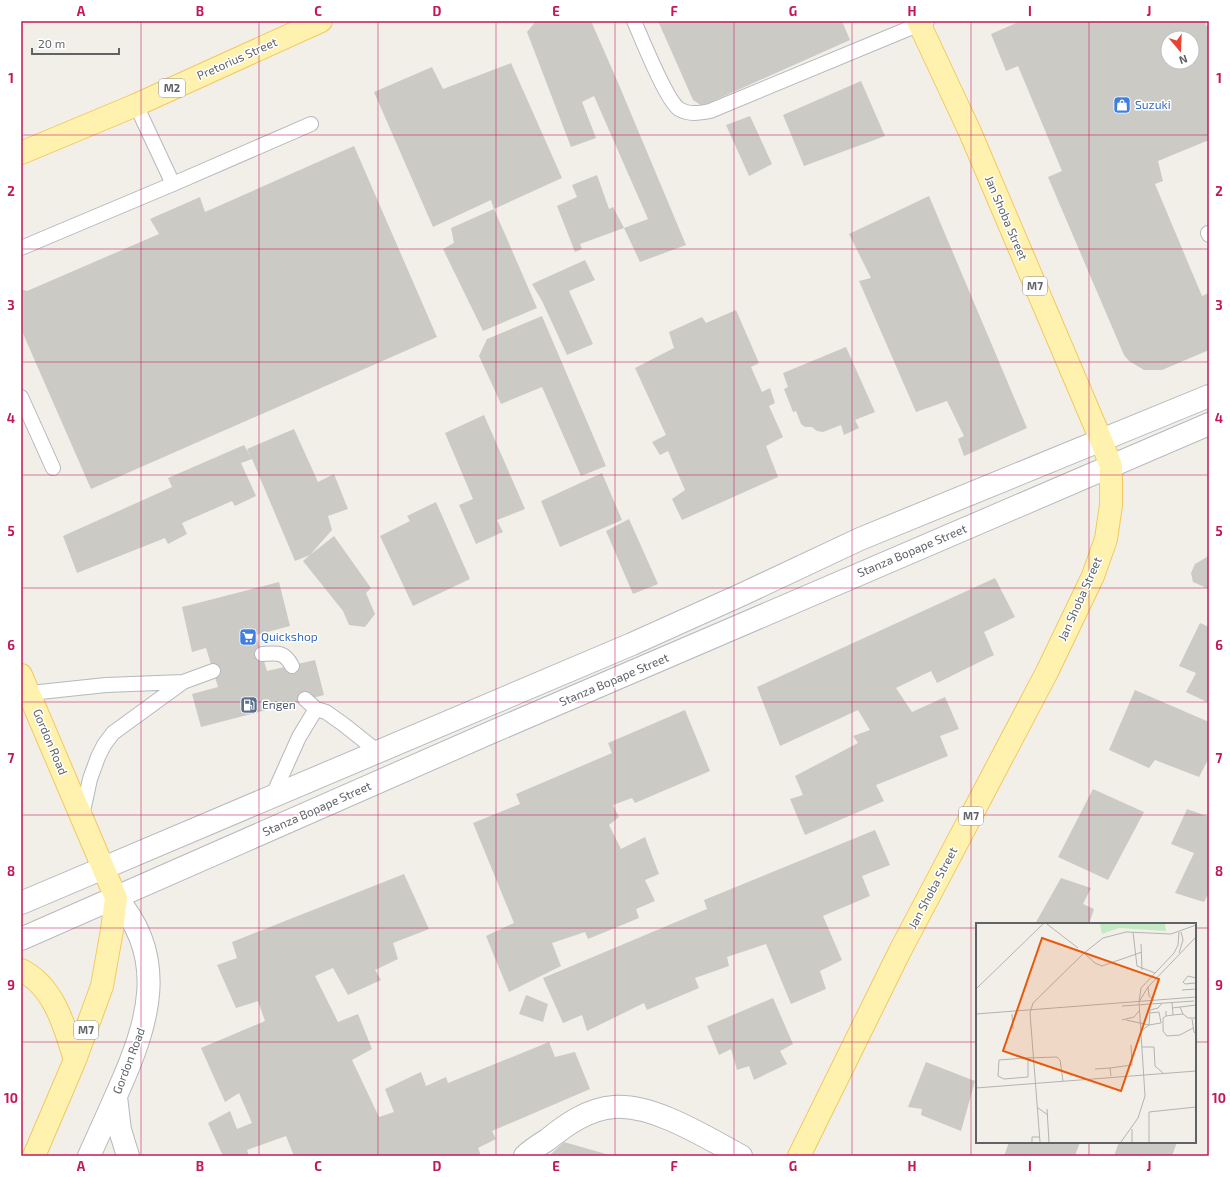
<svg xmlns="http://www.w3.org/2000/svg" width="1230" height="1177" font-family="'Exo 2',sans-serif">
<rect width="100%" height="100%" fill="#f1efe8"/>
<path fill="#cccac5" fill-rule="evenodd" d="M536,21H591L619,85L686,245L640,262L624,228L648,219L594,96L582,102L596,138L571,147L527,32Z
M658,21H842L850,40L702,106L693,100Z
M1021,21H1205L1206,26L1209,24V140L1158,161L1163,181L1155,184L1202,296L1209,293V350L1162,370H1144L1129,361L1124,355L1048,177L1062,171L1018,66L1006,71L991,34ZM1168,38H1192V62H1168Z
M511,63L562,178L494,209L537,308L483,331L443,249L454,243L451,228L494,209L491,200L433,227L374,92L432,67L443,89Z
M861,81L885,136L804,166L783,115Z
M750,116L772,164L749,176L726,125Z
M354,146L437,337L91,489L21,329V289L27,291L159,234L150,219L200,197L205,212Z
M597,175L609,209L613,207L624,228L580,244L582,249L575,252L557,206L577,197L572,185Z
M929,196L1027,428L964,456L958,439L964,436L947,401L916,412L859,281L871,278L849,234Z
M585,260L595,280L569,291L593,344L567,355L542,301L532,284Z
M736,310L759,363L751,367L762,392L770,388L775,403L769,406L783,437L766,446L778,477L682,520L672,499L685,490L668,451L660,455L652,442L666,435L635,368L674,348L669,332L702,317L706,323Z
M542,316L606,466L581,476L542,387L501,404L479,356L487,339Z
M846,347L875,412L855,420L859,428L844,435L841,425L823,432L817,431L812,427H805L801,424L796,411L793,412L784,389L788,387L783,373Z
M484,415L525,509L497,520L503,532L476,544L459,505L473,499L445,433Z
M294,429L318,482L334,474L348,509L328,516L332,530L310,555L334,536L371,588L366,593L375,614L365,627L349,625L343,611L303,561L310,555L295,561L252,459L241,463L256,496L235,506L232,501L182,523L187,534L168,544L165,538L77,573L63,536L172,487L168,478L244,445L252,459L247,449Z
M602,473L622,520L560,547L541,501Z
M436,502L470,579L413,606L380,536L410,521L407,516Z
M629,519L658,584L633,594L606,531Z
M1209,553V589L1193,582L1191,573L1195,564L1207,557Z
M995,578L1015,617L984,632L994,655L937,683L931,671L896,688L912,712L945,697L959,729L940,736L948,756L876,785L884,801L805,835L790,799L803,795L795,776L858,743L853,736L870,730L858,710L780,746L757,687Z
M279,582L290,626L256,635L267,671L315,660L324,695L201,727L192,694L218,687L206,648L192,652L182,607Z
M1200,623L1209,627V703L1186,692L1196,673L1179,666Z
M1135,690L1209,722V758L1199,777L1155,760L1149,768L1109,750Z
M685,710L710,771L635,803L632,798L613,805L619,817L609,825L621,849L645,837L659,874L645,880L655,901L636,909L639,918L588,939L585,932L552,943L561,966L509,992L486,936L514,923L473,823L520,804L516,794L612,753L608,743Z
M1093,789L1144,812L1108,880L1058,857Z
M1187,809L1209,817V892L1204,902L1175,893L1194,853L1171,844Z
M875,830L890,865L862,876L870,896L823,916L842,960L820,971L826,989L791,1004L766,944L727,957L729,966L695,978L699,988L647,1010L644,1003L587,1031L582,1015L563,1023L543,978L707,909L704,900Z
M404,874L429,929L393,943L398,959L375,970L381,980L348,995L333,968L315,976L338,1022L358,1014L372,1049L352,1060L379,1117L394,1112L385,1089L421,1072L426,1086L446,1077L448,1083L549,1042L555,1057L575,1052L590,1089L492,1131L496,1139L478,1148L481,1156H294L286,1136L247,1150L249,1156H223L208,1123L230,1111L237,1129L252,1123L239,1093L225,1102L201,1048L265,1021L258,1001L236,1008L217,965L237,958L232,942Z
M1061,878L1091,888L1083,904L1094,909L1089,924H1035Z
M526,995L548,1004L543,1022L519,1014Z
M773,998L793,1044L780,1051L787,1064L754,1080L749,1066L737,1070L731,1049L719,1055L707,1026Z
M926,1062L975,1081L961,1131L921,1115L922,1109L908,1107Z
M564,1142L613,1156H549Z
M1009,1142H1080L1075,1156H1004Z
M1119,1142H1177L1172,1156H1114Z"/>
<g fill="none" stroke-linecap="round" stroke-linejoin="round">
<defs>
<path id="lane" d="M634,21C642,39 666,100 679,109C689,115 700,113 710,111L927,21
M136,105L173,184L311,124
M1208,233L1209,235
M21,248L173,184
M21,397L53,468
M262,654C277,653 284,651 292,666
M21,694L106,685L183,682
M305,699L316,709L326,712L343,724L377,751
M273,795L299,737L316,709
M82,816L90,779L98,757L104,745L113,733L183,682L213,671"/>
<path id="street" d="M116,1097L120,1130L128,1156
M89,1156C99,1134 109,1112 119,1089C148,1024 169,958 116,898
M525,1156C531,1150 539,1145 547,1140C567,1124 588,1109 614,1107C654,1104 707,1138 741,1156"/>
<path id="secondary" d="M21,903L632,644L743,594L860,539L1209,396
M21,939L485,735L1209,424"/>
<path id="primary" d="M21,153L136,105L321,21
M21,675L116,898L112,930L102,986L75,1060L34,1156
M21,970C54,986 65,1027 75,1060
M799,1156L900,951L1047,672L1093,576L1106,539L1111,505V466L1101,440L970,132L918,21"/>
</defs>
<use href="#lane" stroke="#b5b8bc" stroke-width="16"/>
<use href="#street" stroke="#b5b8bc" stroke-width="24"/>
<use href="#secondary" stroke="#b6babf" stroke-width="24"/>
<use href="#primary" stroke="#f2c960" stroke-width="24"/>
<use href="#lane" stroke="#fff" stroke-width="14"/>
<use href="#street" stroke="#fff" stroke-width="22"/>
<use href="#secondary" stroke="#fff" stroke-width="22"/>
<use href="#primary" stroke="#fff2af" stroke-width="22"/>
</g>
<path fill="none" stroke="#c2185b" stroke-width="1" stroke-opacity="0.55" d="M141,21V1156M259,21V1156M378,21V1156M496,21V1156M615,21V1156M734,21V1156M852,21V1156M971,21V1156M1089,21V924M21,135H1209M21,249H1209M21,362H1209M21,475H1209M21,588H1209M21,702H1209M21,815H1209M21,928H977M1195,928H1209M21,1042H977M1195,1042H1209M1089,1142V1156"/>
<defs>
<symbol id="shop-square" viewBox="-11 -11 22 22"><rect x="-9" y="-9" width="18" height="18" rx="4" fill="#3f7fe0" stroke="#fff"/><path d="M-5-2.5h2.3a2.7 3.5 0 0 1 5.4 0H5L5.5 6h-11ZM-1.5-2.5h3a1.5 2.3 0 0 0-3 0Z" fill="#fff"/></symbol>
<symbol id="supermarket-square" viewBox="-11 -11 22 22"><rect x="-9" y="-9" width="18" height="18" rx="4" fill="#3f7fe0" stroke="#fff"/><path d="M-6-5.5h2.5l.6 2H6L4.5 2H-2.5L-4.4-4H-6ZM-1.5 3.2a1.3 1.3 0 1 0 .1 0ZM3 3.2a1.3 1.3 0 1 0 .1 0Z" fill="#fff"/></symbol>
<symbol id="fuel-square" viewBox="-11 -11 22 22"><rect x="-9" y="-9" width="18" height="18" rx="4" fill="#5c6f8a" stroke="#fff"/><path d="M-5.5-6h7V0h2V4h1.3V-2.5L3-4.5l.8-.8L6-3V5H2.5V1h-1V6h-7ZM-4.2-4.7v3.2H.2V-4.7Z" fill="#fff"/></symbol>
</defs>
<g fill-rule="evenodd">
<use href="#shop-square" x="1112" y="95" width="20" height="20"/>
<use href="#supermarket-square" x="238" y="627" width="20" height="20"/>
<use href="#fuel-square" x="239" y="695" width="20" height="20"/>
</g>
<g text-anchor="middle" stroke-width="3" stroke-linejoin="round" paint-order="stroke">
<g fill="#fff" stroke="#8f9295" stroke-width="1">
<rect x="159" y="79" width="26" height="18" rx="3"/>
<rect x="1023" y="277" width="24" height="18" rx="3"/>
<rect x="959" y="807" width="24" height="18" rx="3"/>
<rect x="74" y="1021" width="24" height="18" rx="3"/>
</g>
<g font-size="11" font-weight="bold" fill="#5f6368">
<text x="172" y="92">M2</text>
<text x="1035" y="290">M7</text>
<text x="971" y="820">M7</text>
<text x="86" y="1034">M7</text>
</g>
<g font-size="12" fill="#5f6368" stroke="#fff">
<text transform="translate(237 59) rotate(-24)" y="4">Pretorius Street</text>
<text transform="translate(1006 218) rotate(67)" y="4">Jan Shoba Street</text>
<text transform="translate(912 551) rotate(-23)" y="4">Stanza Bopape Street</text>
<text transform="translate(1080 599) rotate(-66)" y="4">Jan Shoba Street</text>
<text transform="translate(614 680) rotate(-23)" y="4">Stanza Bopape Street</text>
<text transform="translate(50 742) rotate(67)" y="4">Gordon Road</text>
<text transform="translate(317 809) rotate(-24)" y="4">Stanza Bopape Street</text>
<text transform="translate(933 888) rotate(-62)" y="4">Jan Shoba Street</text>
<text transform="translate(129 1061) rotate(-69)" y="4">Gordon Road</text>
</g>
<g font-size="12" fill="#366cbe" stroke="#fff" text-anchor="start">
<text x="1135" y="109">Suzuki</text>
<text x="261" y="641">Quickshop</text>
</g>
<g font-size="12" fill="#4e5e75" stroke="#fff" text-anchor="start">
<text x="262" y="709">Engen</text>
</g>
</g>
<g transform="translate(976 923)">
<rect width="220" height="220" fill="#f1efe8"/>
<path d="M124,1H189L190,8L143,5L126,11Z" fill="#c5e8c5"/>
<path fill="none" stroke="#b3b3b1" stroke-width="1" d="M71,1L102,25M157,9L161,43L179,50M165,21L166,47M108,30L119,40L126,43L166,29M203,30L207,17L205,9M220,55L212,53L207,59L209,61L220,60M172,64L173,73L178,77M0,66L67,1M206,67L220,66M163,79L165,65L198,30L202,22L203,9M196,79L197,92L207,91L204,84M146,83L218,78M196,85L220,82M190,88V93L197,92M0,91L220,74M36,91L37,106M207,91L212,95H220M190,93L187,95V108L191,113L204,112L217,105M216,96L218,109L220,111M146,97L158,94L163,88M150,97L173,102L185,100L183,89L173,90M165,108L173,102L174,87L182,85L186,80M166,124H178L179,143L187,150M52,135V154L28,156L22,153L23,137L49,135L81,134L84,137L87,158M134,145L156,142L155,122M119,146L134,145L135,153M0,165L220,148M62,185L72,192M71,186L73,219M56,219V214H64M64,219L54,90L57,80L108,30L127,15L150,9L195,11L220,2M145,219L162,195L169,173L163,79L172,64L220,14M156,219V206M173,219V189L220,184"/>
<path fill="#e8590c" fill-opacity="0.15" stroke="#e8590c" stroke-width="2" d="M66,15L183,56L145,168L27,128Z"/>
<rect width="220" height="220" fill="none" stroke="#5f6368" stroke-width="2"/>
</g>
<rect width="1230" height="1177" fill="none" stroke="#ffffff" stroke-width="44"/>
<g transform="translate(1180 50) rotate(161)"><circle r="19" fill="#ffffff" stroke="#bfc1c3"/>
<path d="M0-3L7 15L0 10L-7 15Z" fill="#ea4335"/>
<text y="-6" font-size="11" font-weight="bold" text-anchor="middle" fill="#5f6368">N</text>
</g>
<path d="M32 48v6h87v-6" fill="none" stroke="#5f6368" stroke-width="2"/>
<text x="38" y="48" font-size="12" fill="#5f6368" stroke="#ffffff" stroke-width="3" paint-order="stroke">20 m</text>
<rect x="22" y="22" width="1186" height="1133" fill="none" stroke="#c2185b" stroke-width="1.5"/>
<g font-size="13" text-anchor="middle" font-weight="bold" fill="#c2185b">
<text x="81" y="16">A</text>
<text x="200" y="16">B</text>
<text x="318" y="16">C</text>
<text x="437" y="16">D</text>
<text x="556" y="16">E</text>
<text x="674" y="16">F</text>
<text x="793" y="16">G</text>
<text x="912" y="16">H</text>
<text x="1030" y="16">I</text>
<text x="1149" y="16">J</text>
<text x="11" y="83">1</text>
<text x="1219" y="83">1</text>
<text x="11" y="196">2</text>
<text x="1219" y="196">2</text>
<text x="11" y="310">3</text>
<text x="1219" y="310">3</text>
<text x="11" y="423">4</text>
<text x="1219" y="423">4</text>
<text x="11" y="536">5</text>
<text x="1219" y="536">5</text>
<text x="11" y="650">6</text>
<text x="1219" y="650">6</text>
<text x="11" y="763">7</text>
<text x="1219" y="763">7</text>
<text x="11" y="876">8</text>
<text x="1219" y="876">8</text>
<text x="11" y="990">9</text>
<text x="1219" y="990">9</text>
<text x="11" y="1103">10</text>
<text x="1219" y="1103">10</text>
<text x="81" y="1171">A</text>
<text x="200" y="1171">B</text>
<text x="318" y="1171">C</text>
<text x="437" y="1171">D</text>
<text x="556" y="1171">E</text>
<text x="674" y="1171">F</text>
<text x="793" y="1171">G</text>
<text x="912" y="1171">H</text>
<text x="1030" y="1171">I</text>
<text x="1149" y="1171">J</text>
</g>
</svg>
